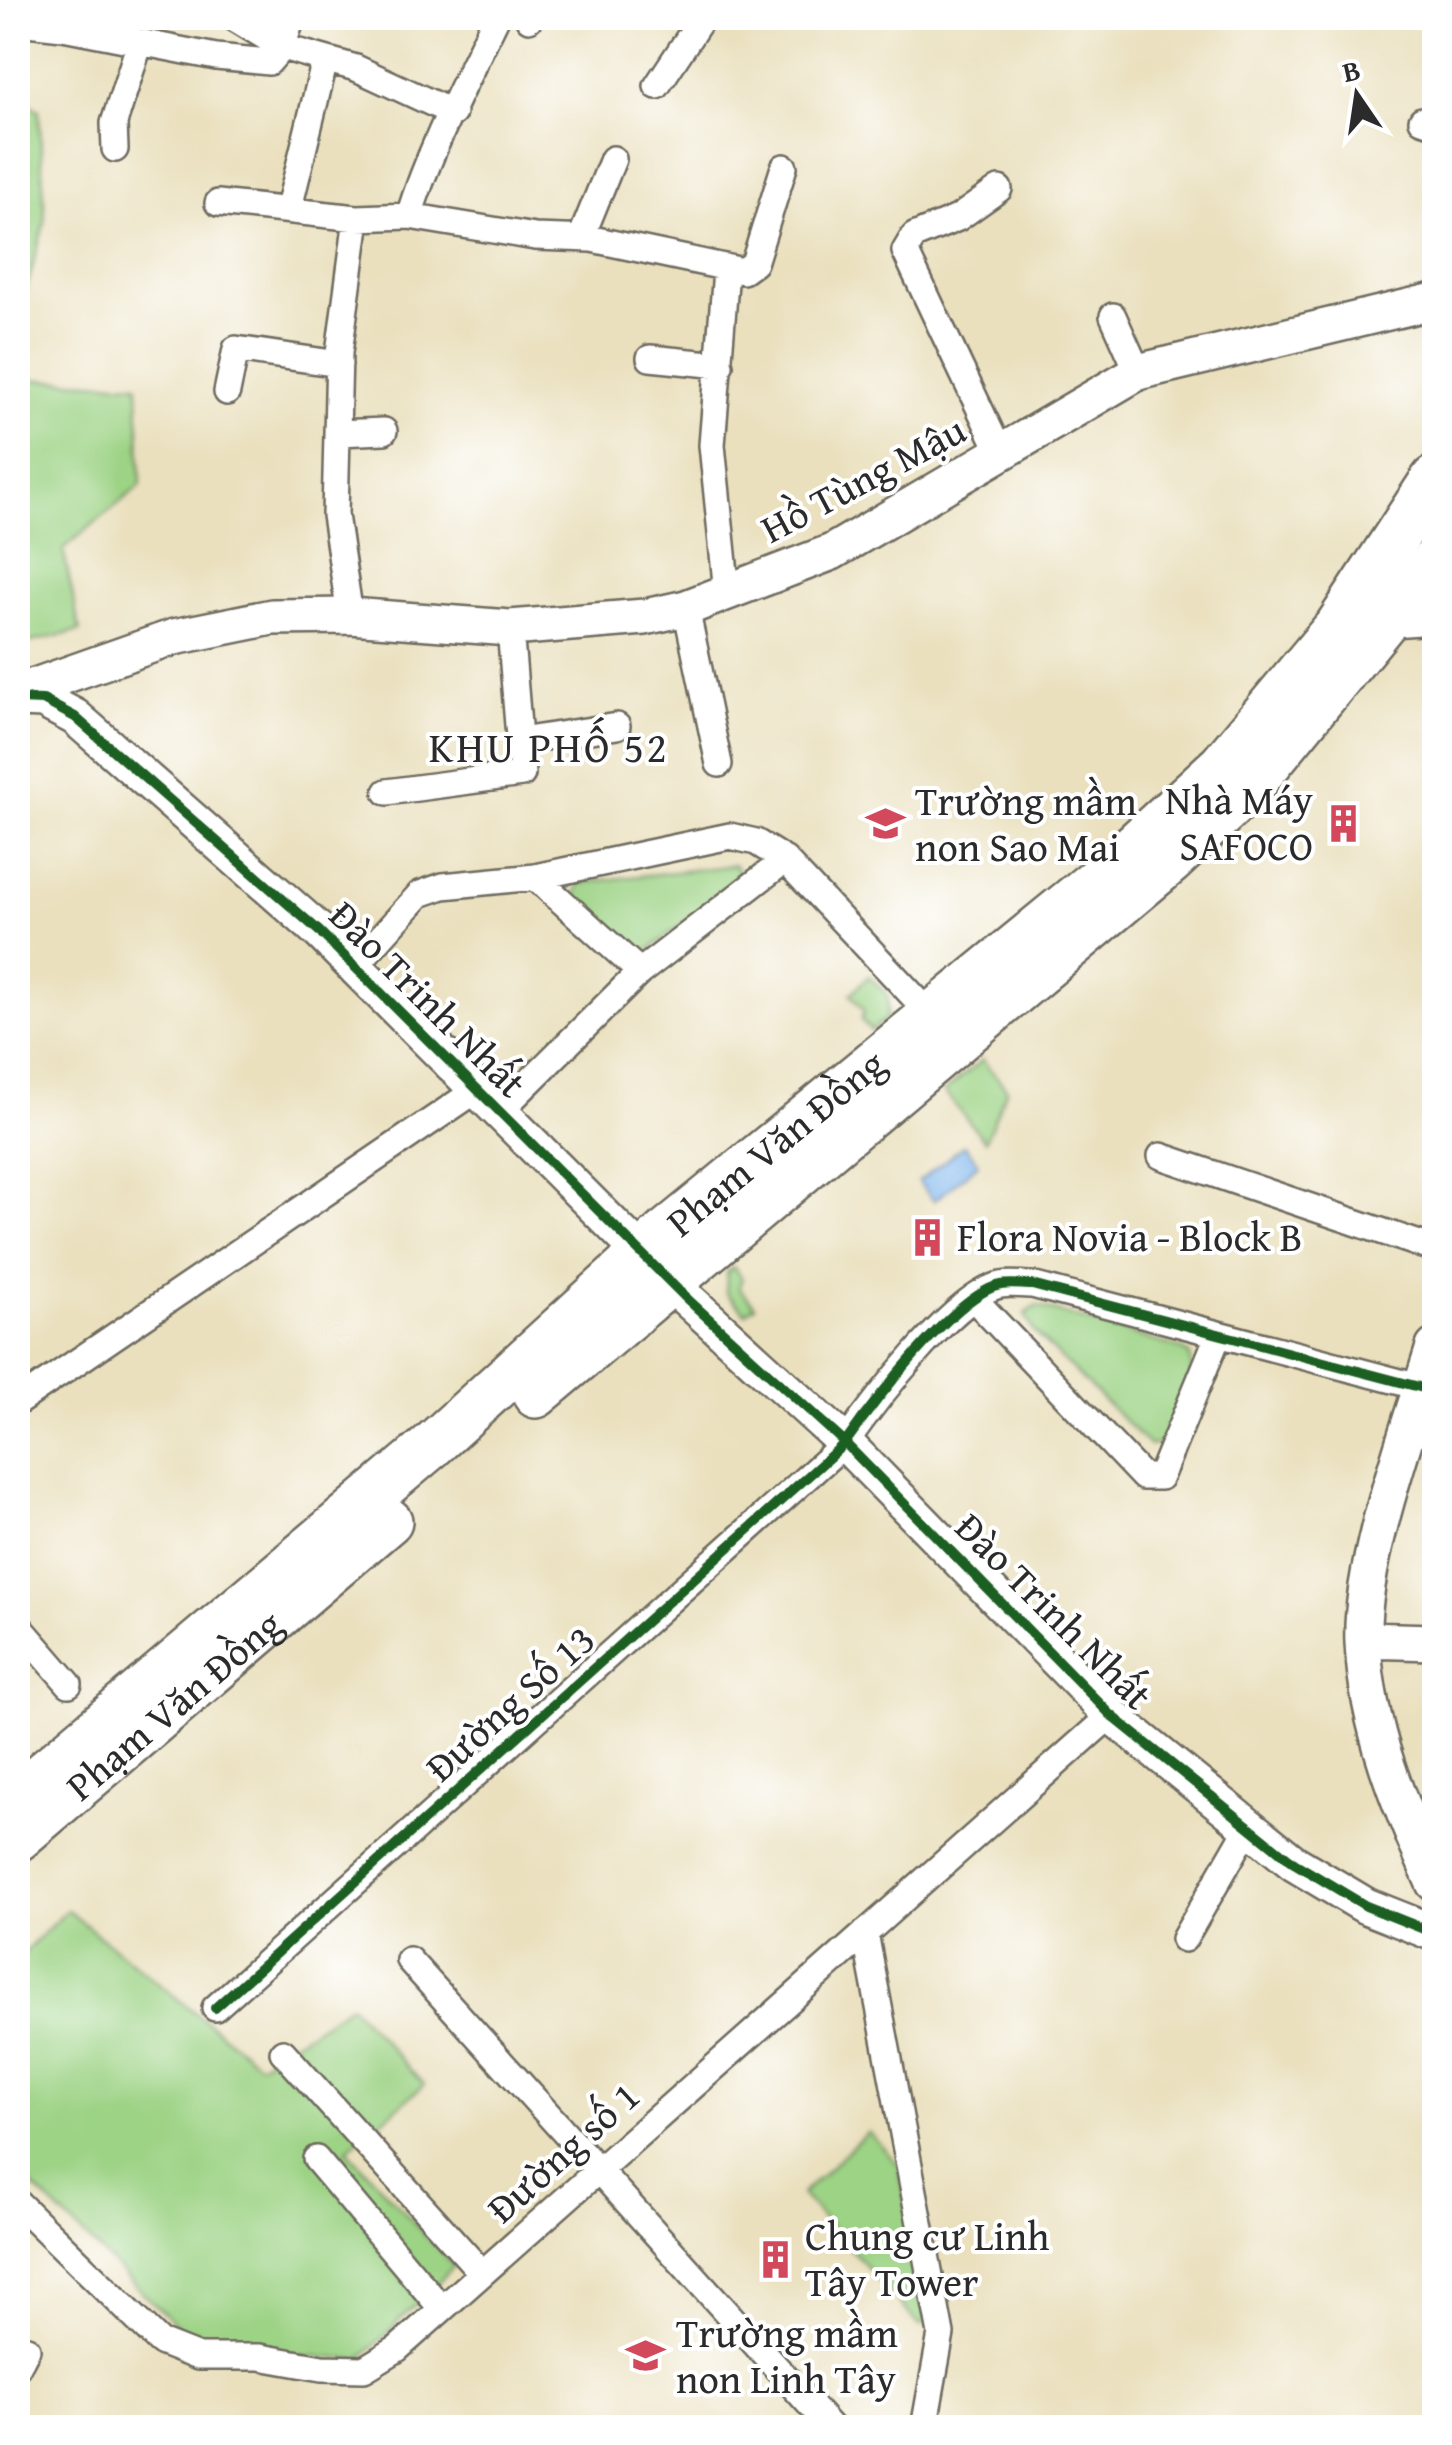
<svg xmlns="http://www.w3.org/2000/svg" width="1452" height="2445" font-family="'Gentium Book Plus',serif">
<rect width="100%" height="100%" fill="#fff"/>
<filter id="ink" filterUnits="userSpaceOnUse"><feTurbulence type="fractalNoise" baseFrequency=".01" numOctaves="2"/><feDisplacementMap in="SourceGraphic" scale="20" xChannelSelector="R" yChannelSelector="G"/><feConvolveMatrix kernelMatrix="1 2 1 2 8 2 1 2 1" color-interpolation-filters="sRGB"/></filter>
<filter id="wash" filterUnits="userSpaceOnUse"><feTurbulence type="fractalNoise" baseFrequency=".0048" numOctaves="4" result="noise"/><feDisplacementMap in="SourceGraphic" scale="40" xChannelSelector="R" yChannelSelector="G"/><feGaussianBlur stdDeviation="2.25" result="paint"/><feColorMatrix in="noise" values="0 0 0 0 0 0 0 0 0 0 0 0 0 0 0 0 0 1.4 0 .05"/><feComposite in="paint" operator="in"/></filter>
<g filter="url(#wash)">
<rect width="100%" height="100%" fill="#eae0be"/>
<path fill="#9dd385" stroke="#647f58" stroke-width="2.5" d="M18,98L39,110L45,221L18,319Z
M18,379L138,384L141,485L63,549L80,631L18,645Z
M735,865L741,878L649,950L632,951L575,900L579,883Z
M869,976L888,996L887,1018L871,1031L861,1020L864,1011L851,994Z
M982,1060L1007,1089L985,1141L944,1092Z
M733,1267L742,1278L739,1288L755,1306L746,1313L726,1293L727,1272Z
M1037,1306L1182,1349L1190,1356L1192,1371L1164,1443L1150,1446L1034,1332L1025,1314Z
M67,1910L259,2064L350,2005L424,2085L347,2150L454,2266L360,2360L200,2348L18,2172V1959Z
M868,2132L899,2165L927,2319L920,2326L801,2194Z"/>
<path fill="#7eb5ed" stroke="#54708c" stroke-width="2.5" d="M964,1145L979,1163L934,1201L918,1182Z"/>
</g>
<g filter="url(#ink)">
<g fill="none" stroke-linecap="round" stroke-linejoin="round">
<defs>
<path id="street" d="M69,18L63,27L216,57L269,62L282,47L234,18
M292,18L282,47L356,68L453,113
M529,19L530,18
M18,22L63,27
M657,86L702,18
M1422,120L1434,124
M115,149L114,123L140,42
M999,189L958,218L914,236L905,251L1001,454
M218,203L357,218
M289,208L325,60
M409,216L535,237L592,239L743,271L754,263L784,167
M581,238L613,159
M726,270L712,445L727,593
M1113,316L1138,372
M650,358L720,365
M227,392L236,349L339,364
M338,433L384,431
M686,608L719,764
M350,616L335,515L339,353L357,218L409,216C430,148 465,82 496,18
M520,741L617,726
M387,792L522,774L510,628
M535,877L640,972
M355,966L420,894L443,886L535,877L730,836L756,842L785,860L933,1017
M500,1111L640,972L785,860
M1161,1156L1434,1249
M975,1300L1143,1477H1160L1218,1336
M18,1402L478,1089
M18,1625L69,1684
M865,1933L941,2334L924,2428
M1184,1939L1248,1828
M409,1960L831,2428
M215,2008L845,1443C871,1406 956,1293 1001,1285C1010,1283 1022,1285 1032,1285L1423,1388
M283,2052L482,2273
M316,2159L442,2309
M18,2203L160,2342L198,2357H260L322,2368L364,2369L397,2349L1111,1715
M18,2366L27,2349"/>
<path id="secondary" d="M1391,619L1434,616
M18,692L174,637L272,617L350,616L510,628L645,617L686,608L832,552L1138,372L1434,301
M18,699L43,700L75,717L319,931L685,1297L845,1443L1111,1715L1294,1863L1366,1906L1434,1933
M1434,1347C1410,1426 1359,1563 1363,1643C1367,1728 1400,1807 1434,1883
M1363,1640L1434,1642"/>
<g id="highway">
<path d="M536,1395L1171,861L1246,791L1434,561"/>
<path id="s1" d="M18,1795L430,1447L663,1235L1098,879L1222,765L1338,626L1434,479"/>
<path id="s2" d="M18,1838L389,1521"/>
</g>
</defs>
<use href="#street" stroke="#6e6a5e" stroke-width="30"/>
<use href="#secondary" stroke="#6e6a5e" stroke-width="40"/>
<use href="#highway" stroke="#6e6a5e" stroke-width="50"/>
<use href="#street" stroke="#fff" stroke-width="25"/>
<use href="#secondary" stroke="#fff" stroke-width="35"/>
<use href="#highway" stroke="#fff" stroke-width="45"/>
<defs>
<path id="cycleway" d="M18,699L43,700L75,717L319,931L685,1297L845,1443L1111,1715L1294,1863L1366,1906L1434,1933
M215,2008L845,1443C871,1406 956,1293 1001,1285C1010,1283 1022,1285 1032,1285L1423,1388"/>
</defs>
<use href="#cycleway" stroke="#fff" stroke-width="16"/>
<use href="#cycleway" stroke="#1b5e20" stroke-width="10"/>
</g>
</g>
<defs>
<symbol id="building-bare" viewBox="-9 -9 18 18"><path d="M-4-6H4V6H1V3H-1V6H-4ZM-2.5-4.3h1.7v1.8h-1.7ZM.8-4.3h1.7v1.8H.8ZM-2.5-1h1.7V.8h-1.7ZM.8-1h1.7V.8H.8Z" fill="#d1495b" stroke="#fff" stroke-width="2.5" paint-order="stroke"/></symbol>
<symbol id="school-bare" viewBox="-9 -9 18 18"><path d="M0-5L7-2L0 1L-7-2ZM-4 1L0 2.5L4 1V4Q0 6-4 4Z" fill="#d1495b" stroke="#fff" stroke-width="2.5" paint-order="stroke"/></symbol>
</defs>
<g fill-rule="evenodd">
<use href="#building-bare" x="1316" y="796" width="55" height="55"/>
<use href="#school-bare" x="858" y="796" width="55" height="55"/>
<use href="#building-bare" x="900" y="1210" width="55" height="55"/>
<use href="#building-bare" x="748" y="2232" width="55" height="55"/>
<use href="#school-bare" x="618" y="2328" width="55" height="55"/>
</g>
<g text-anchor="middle" stroke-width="8" stroke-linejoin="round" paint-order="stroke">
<g font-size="40" fill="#2b2b2b" stroke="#fff">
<text transform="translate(863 479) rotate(-28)" y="14">Hồ Tùng Mậu</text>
<text transform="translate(428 999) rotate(45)" y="14">Đào Trinh Nhất</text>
<text dy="14" stroke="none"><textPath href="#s1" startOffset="1000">Phạm Văn Đồng</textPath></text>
<text transform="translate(1054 1611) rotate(45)" y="14">Đào Trinh Nhất</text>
<text transform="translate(510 1703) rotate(-42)" y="14">Đường Số 13</text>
<text dy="14" stroke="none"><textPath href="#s2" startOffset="205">Phạm Văn Đồng</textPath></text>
<text transform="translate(563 2152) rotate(-42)" y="14">Đường số 1</text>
</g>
<g font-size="40" fill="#2b2b2b" stroke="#fff" text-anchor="start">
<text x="1313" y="814" text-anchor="end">Nhà Máy<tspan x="1313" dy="46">SAFOCO</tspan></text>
<text x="915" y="815">Trường mầm<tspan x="915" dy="46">non Sao Mai</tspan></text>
<text x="957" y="1251">Flora Novia - Block B</text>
<text x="805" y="2250">Chung cư Linh<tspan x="805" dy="46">Tây Tower</tspan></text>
<text x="676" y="2347">Trường mầm<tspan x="676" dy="46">non Linh Tây</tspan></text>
</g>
<g font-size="42" letter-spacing="2.5" fill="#2b2b2b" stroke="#fff">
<text x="549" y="762">KHU PHỐ 52</text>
</g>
</g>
<rect width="1452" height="2445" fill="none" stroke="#fff" stroke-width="60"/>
<g transform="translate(1357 95) rotate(347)" stroke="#ffffff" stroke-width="8" paint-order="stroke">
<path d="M0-8L18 38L0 25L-18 38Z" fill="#2b2b2b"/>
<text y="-15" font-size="28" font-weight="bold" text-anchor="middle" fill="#2b2b2b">B</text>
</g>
</svg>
